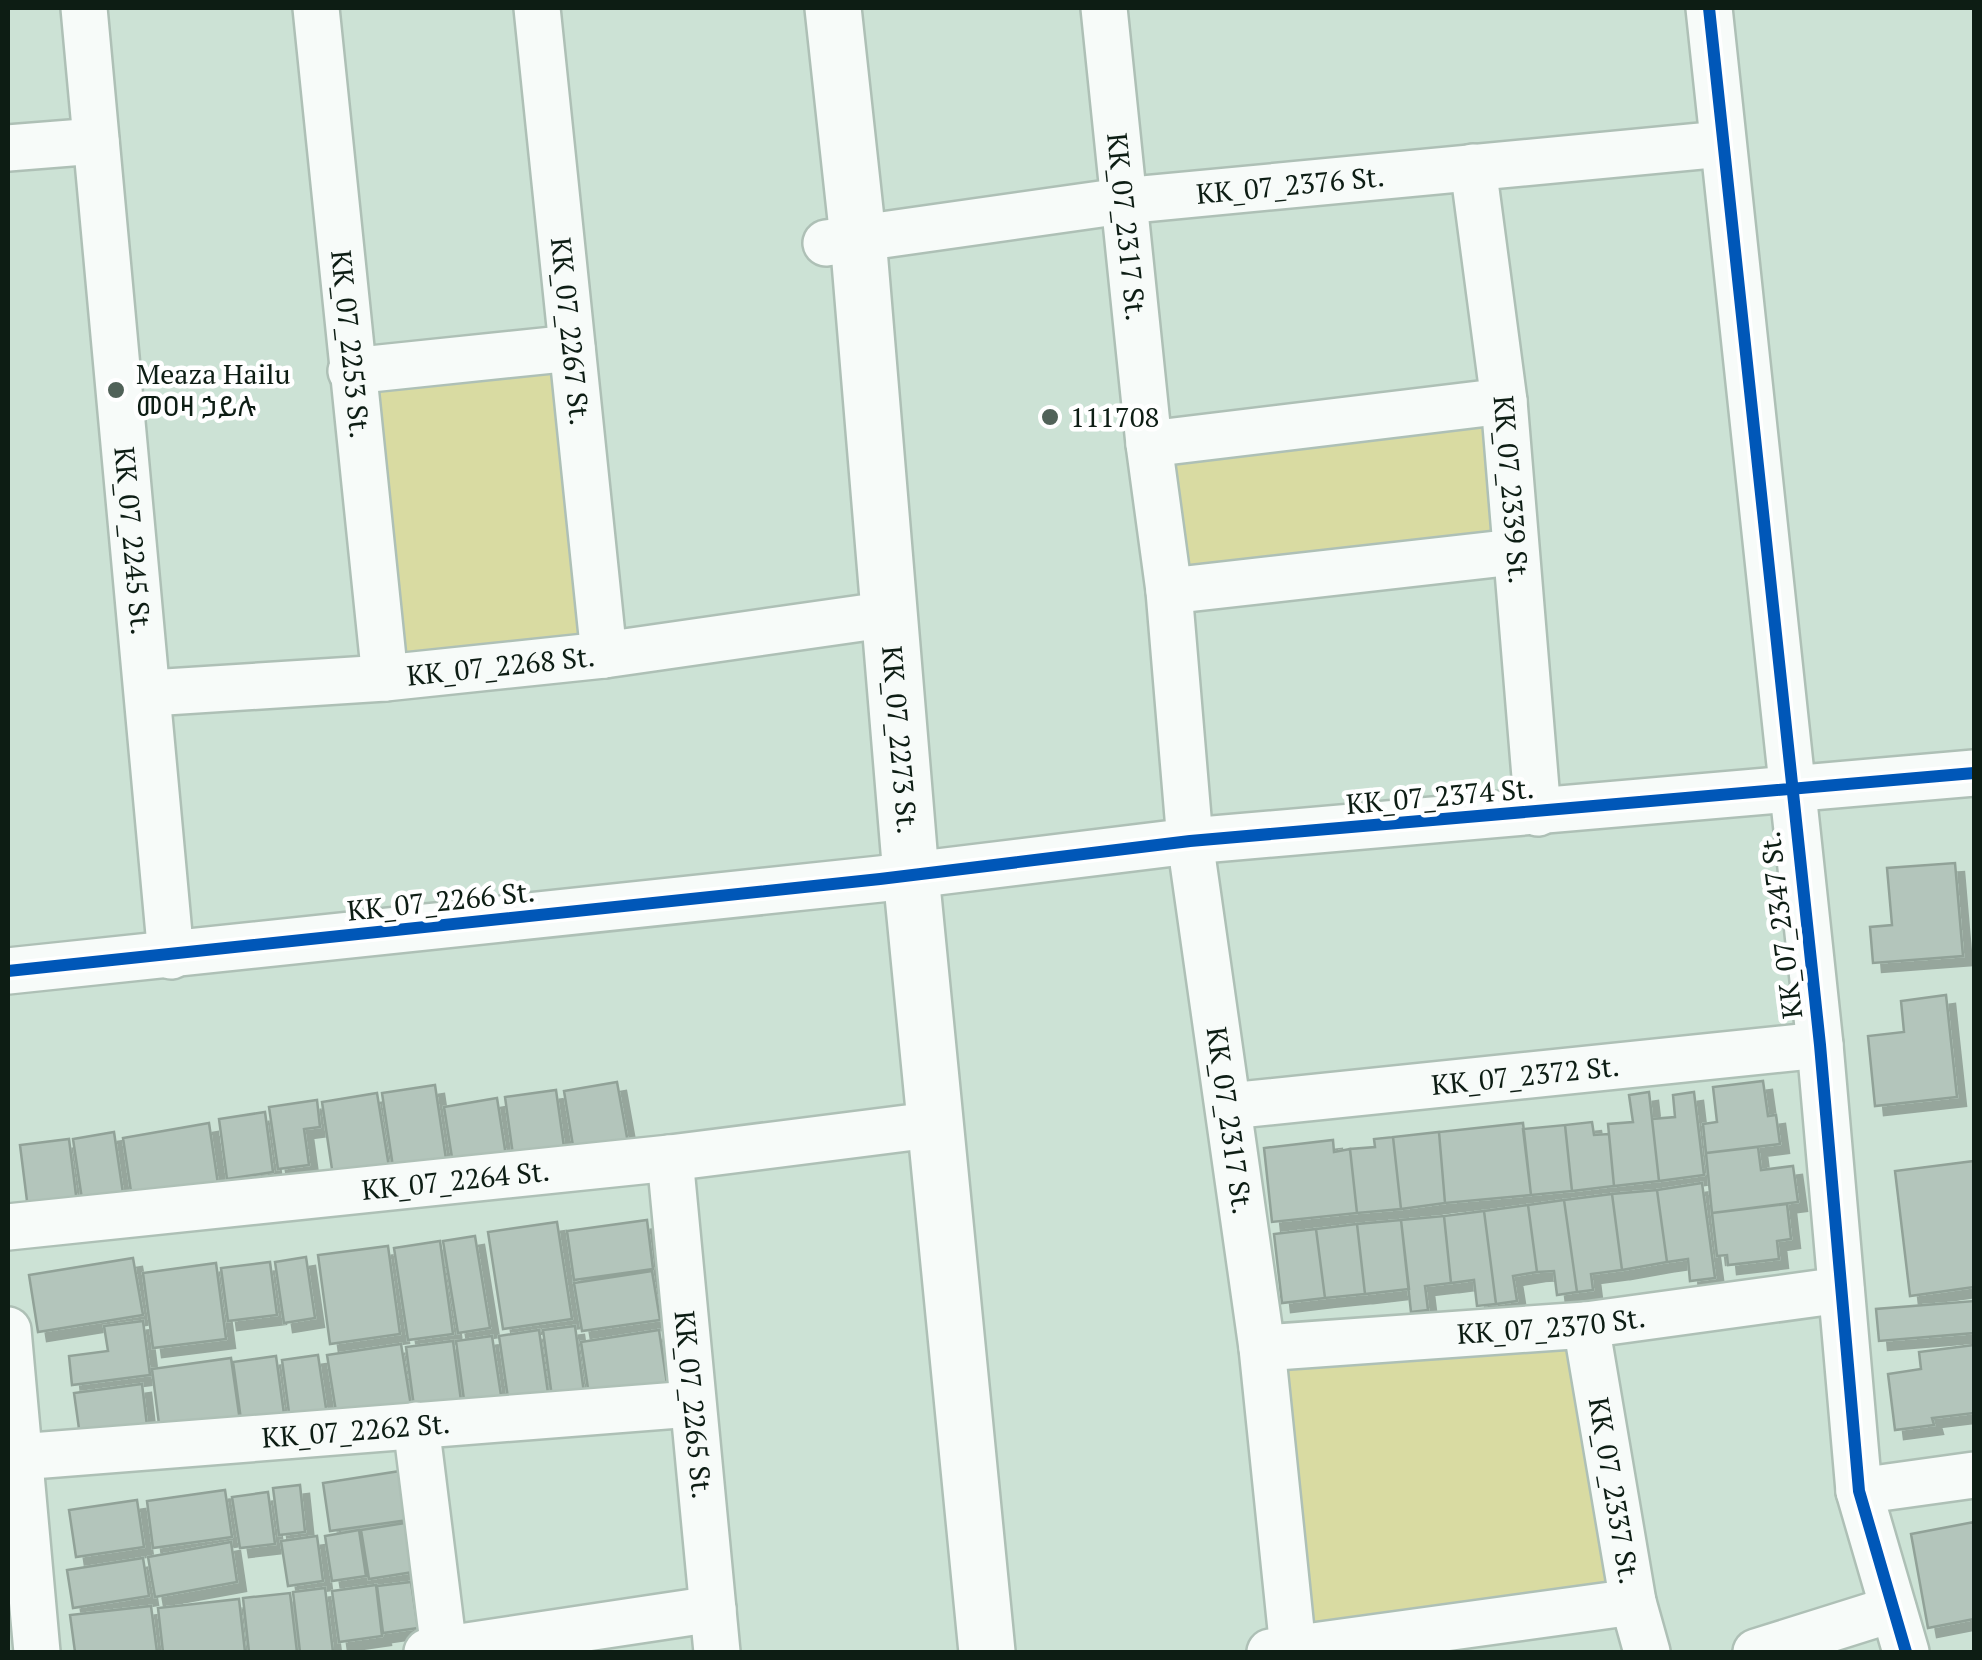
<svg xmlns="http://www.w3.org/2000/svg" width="1982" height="1660" font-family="'PT Serif','Noto Sans Ethiopic',serif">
<defs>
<filter id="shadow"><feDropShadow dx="9" dy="9" stdDeviation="0" flood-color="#0004"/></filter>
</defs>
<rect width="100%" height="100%" fill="#cce2d5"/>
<path fill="#d9dba2" d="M572,348L604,655L385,678L351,371Z
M1504,401L1514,552L1169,591L1149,444Z
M1586,1325L1633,1602L1293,1649L1262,1348Z"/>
<path fill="#b3c5bb" stroke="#91a298" stroke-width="2.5" filter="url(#shadow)" d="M1955,863L1963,956L1873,963L1870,927L1892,925L1887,868Z
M1946,995L1957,1097L1875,1106L1868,1036L1904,1032L1901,1001Z
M1763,1081L1768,1116L1776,1115L1780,1144L1706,1153L1703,1124L1717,1122L1713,1087Z
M617,1082L628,1143L574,1152L564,1091Z
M435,1085L446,1159L393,1167L382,1093Z
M556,1090L564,1147L513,1155L505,1097Z
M1649,1092L1659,1181L1614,1186L1608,1124L1633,1122L1629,1095Z
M1694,1092L1704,1175L1659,1181L1652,1119L1675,1117L1673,1095Z
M377,1093L389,1167L333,1176L322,1102Z
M497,1098L506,1156L453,1164L444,1107Z
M317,1100L320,1127L304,1129L309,1165L278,1169L269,1107Z
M265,1112L273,1172L227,1179L219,1119Z
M1592,1122L1594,1135L1609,1134L1614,1186L1572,1191L1565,1125Z
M209,1123L218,1184L132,1198L123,1138Z
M1523,1123L1531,1195L1445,1203L1439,1132Z
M1565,1125L1572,1191L1531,1195L1523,1129Z
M114,1132L124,1200L83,1206L73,1139Z
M1439,1132L1445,1203L1401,1209L1393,1137Z
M1393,1137L1401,1209L1357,1213L1350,1149L1375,1147L1374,1139Z
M69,1139L77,1203L28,1209L20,1145Z
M1333,1140L1334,1152L1350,1149L1357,1213L1272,1222L1264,1148Z
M1758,1147L1761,1170L1793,1166L1798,1202L1712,1213L1706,1153Z
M1974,1161V1287L1910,1296L1895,1171Z
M1702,1183L1715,1278L1690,1281L1688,1259L1667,1262L1657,1190Z
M1657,1190L1667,1262L1622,1270L1612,1194Z
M1612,1194L1622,1270L1591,1274L1593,1290L1577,1292L1564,1200Z
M1564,1200L1577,1292L1557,1295L1554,1271L1537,1272L1528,1205Z
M1787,1204L1791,1239L1777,1241L1779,1259L1728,1265L1727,1255L1717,1256L1712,1213Z
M1528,1205L1537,1272L1513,1276L1517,1301L1496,1304L1484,1211Z
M1484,1211L1496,1304L1477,1306L1474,1280L1451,1283L1444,1216Z
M1444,1216L1451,1283L1425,1286L1428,1310L1411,1312L1401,1220Z
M647,1220L653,1269L574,1280L567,1231Z
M1401,1220L1409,1289L1365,1294L1357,1224Z
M557,1222L572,1319L503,1329L488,1232Z
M1357,1224L1365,1294L1325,1298L1316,1229Z
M1316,1229L1325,1298L1282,1303L1274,1234Z
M475,1236L490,1328L458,1333L443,1241Z
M440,1241L453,1334L408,1340L394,1248Z
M388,1246L400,1334L330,1344L318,1255Z
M306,1257L315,1318L284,1323L275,1262Z
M133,1258L143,1315L38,1332L29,1275Z
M270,1262L277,1315L228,1321L221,1268Z
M216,1263L226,1339L153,1348L143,1273Z
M652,1271L660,1320L582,1331L574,1283Z
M1974,1301V1333L1879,1341L1876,1309Z
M143,1321L150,1375L72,1385L69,1356L108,1351L104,1326Z
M575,1326L584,1393L552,1397L543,1330Z
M539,1330L549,1400L509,1405L499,1336Z
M659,1330L667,1384L589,1395L581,1342Z
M492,1336L502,1402L465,1407L456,1341Z
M453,1341L462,1408L415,1414L406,1347Z
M401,1344L411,1406L337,1418L327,1355Z
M1974,1345V1413L1932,1418L1934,1425L1895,1430L1888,1374L1921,1369L1919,1352Z
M318,1355L327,1415L290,1420L282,1360Z
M276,1356L285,1421L242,1427L233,1362Z
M231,1358L240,1421L160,1432L152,1369Z
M142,1384L148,1434L81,1443L74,1393Z
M400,1471L408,1520L330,1531L323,1483Z
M300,1485L305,1532L279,1535L273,1488Z
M225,1490L232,1537L153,1548L147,1501Z
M268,1492L275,1544L240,1548L232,1497Z
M137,1500L144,1547L76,1557L69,1510Z
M1974,1522V1619L1928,1628L1911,1534Z
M405,1523L413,1572L369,1579L361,1530Z
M359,1530L366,1576L332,1581L325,1536Z
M317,1536L323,1581L288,1586L281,1541Z
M231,1542L237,1582L155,1597L148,1557Z
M143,1558L149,1596L73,1608L67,1570Z
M411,1582L418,1628L383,1633L377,1586Z
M376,1585L382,1636L339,1642L332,1591Z
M325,1588L333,1652H300L293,1592Z
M290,1593L297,1652H249L243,1598Z
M239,1599L245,1652H163L158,1608Z
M151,1606L157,1652H75L70,1615Z"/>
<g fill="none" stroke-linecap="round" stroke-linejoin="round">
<defs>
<g id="street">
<path id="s1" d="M84,8L171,956"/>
<path id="s2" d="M316,8L385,678"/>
<path id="s3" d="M537,8L604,655"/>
<path id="s4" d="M1104,8L1149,444L1169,591L1190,841L1262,1348L1293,1649"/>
<path d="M1709,8L1820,1045L1859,1491L1906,1652"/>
<path d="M8,148L96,141"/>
<path id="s5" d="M1473,167L1504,401L1538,813"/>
<path id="s6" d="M826,243L1122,201L1722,144"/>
<path d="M351,371L572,348"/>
<path d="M1149,444L1504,401"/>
<path d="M1169,591L1514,552"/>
<path id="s7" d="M150,693L385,678L604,655L890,614"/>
<path d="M8,971L880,879L1190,841L1974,773"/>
<path id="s8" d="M1229,1106L1820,1045"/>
<path id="s9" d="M670,1158L717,1652"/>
<path id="s10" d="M8,1227L670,1158L938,1124"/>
<path id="s11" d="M1586,1325L1633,1602L1647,1652"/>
<path d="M8,1330L37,1652"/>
<path id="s12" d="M1262,1348L1586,1325L1841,1290"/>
<path d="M416,1425L444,1650"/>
<path id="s13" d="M19,1457L691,1404"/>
<path d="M1859,1491L1974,1475"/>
<path d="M427,1652L713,1609"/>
<path d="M1270,1652L1633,1602"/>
<path d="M1756,1652L1893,1609"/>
</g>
<g id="primary">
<path id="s14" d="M833,8L858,238L911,875L987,1652"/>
</g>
</defs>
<use href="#street" stroke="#aec0b6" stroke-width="50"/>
<use href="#primary" stroke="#aec0b6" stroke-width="60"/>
<use href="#street" stroke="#f7fbf9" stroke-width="45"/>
<use href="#primary" stroke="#f7fbf9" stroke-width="55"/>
<defs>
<path id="cycleway" d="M1709,8L1820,1045L1859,1491L1906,1652
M8,971L880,879L1190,841L1974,773"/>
</defs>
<use href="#cycleway" stroke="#fff" stroke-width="19"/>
<use href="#cycleway" stroke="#0057b8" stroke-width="12"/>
</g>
<g fill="#506258" stroke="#fff" stroke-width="4">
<circle cx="116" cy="390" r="10"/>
<circle cx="1050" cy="417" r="10"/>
</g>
<g text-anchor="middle" stroke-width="9" stroke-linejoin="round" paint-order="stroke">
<g font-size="28" fill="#0d1d14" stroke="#fff">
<text dy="10" stroke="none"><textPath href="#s6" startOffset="468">KK_07_2376 St.</textPath></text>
<text dy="10" stroke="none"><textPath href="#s4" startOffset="220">KK_07_2317 St.</textPath></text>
<text dy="10" stroke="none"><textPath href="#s3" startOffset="325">KK_07_2267 St.</textPath></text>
<text dy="10" stroke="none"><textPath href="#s2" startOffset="338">KK_07_2253 St.</textPath></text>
<text dy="10" stroke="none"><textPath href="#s5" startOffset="325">KK_07_2339 St.</textPath></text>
<text dy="10" stroke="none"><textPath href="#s1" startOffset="535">KK_07_2245 St.</textPath></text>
<text dy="10" stroke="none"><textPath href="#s7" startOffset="352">KK_07_2268 St.</textPath></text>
<text dy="10" stroke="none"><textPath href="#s14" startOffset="735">KK_07_2273 St.</textPath></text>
<text transform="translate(1440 796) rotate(-5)" y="10">KK_07_2374 St.</text>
<text transform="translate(441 901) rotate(-6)" y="10">KK_07_2266 St.</text>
<text transform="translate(1781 925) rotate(-97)" y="10">KK_07_2347 St.</text>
<text dy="10" stroke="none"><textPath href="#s8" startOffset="298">KK_07_2372 St.</textPath></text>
<text dy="10" stroke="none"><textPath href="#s4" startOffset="1120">KK_07_2317 St.</textPath></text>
<text dy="10" stroke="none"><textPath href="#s10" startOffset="450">KK_07_2264 St.</textPath></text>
<text dy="10" stroke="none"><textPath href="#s12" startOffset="290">KK_07_2370 St.</textPath></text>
<text dy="10" stroke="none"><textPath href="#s9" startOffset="248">KK_07_2265 St.</textPath></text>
<text dy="10" stroke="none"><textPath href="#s13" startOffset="338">KK_07_2262 St.</textPath></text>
<text dy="10" stroke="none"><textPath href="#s11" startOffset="168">KK_07_2337 St.</textPath></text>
</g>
<g font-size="28" fill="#0d1d14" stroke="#fff" text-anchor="start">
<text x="136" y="384">Meaza Hailu<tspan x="136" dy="32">መዐዛ ኃይሉ</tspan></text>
<text x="1070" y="427">111708</text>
</g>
</g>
<rect width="1982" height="1660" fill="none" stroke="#0d1d14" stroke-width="20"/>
</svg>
